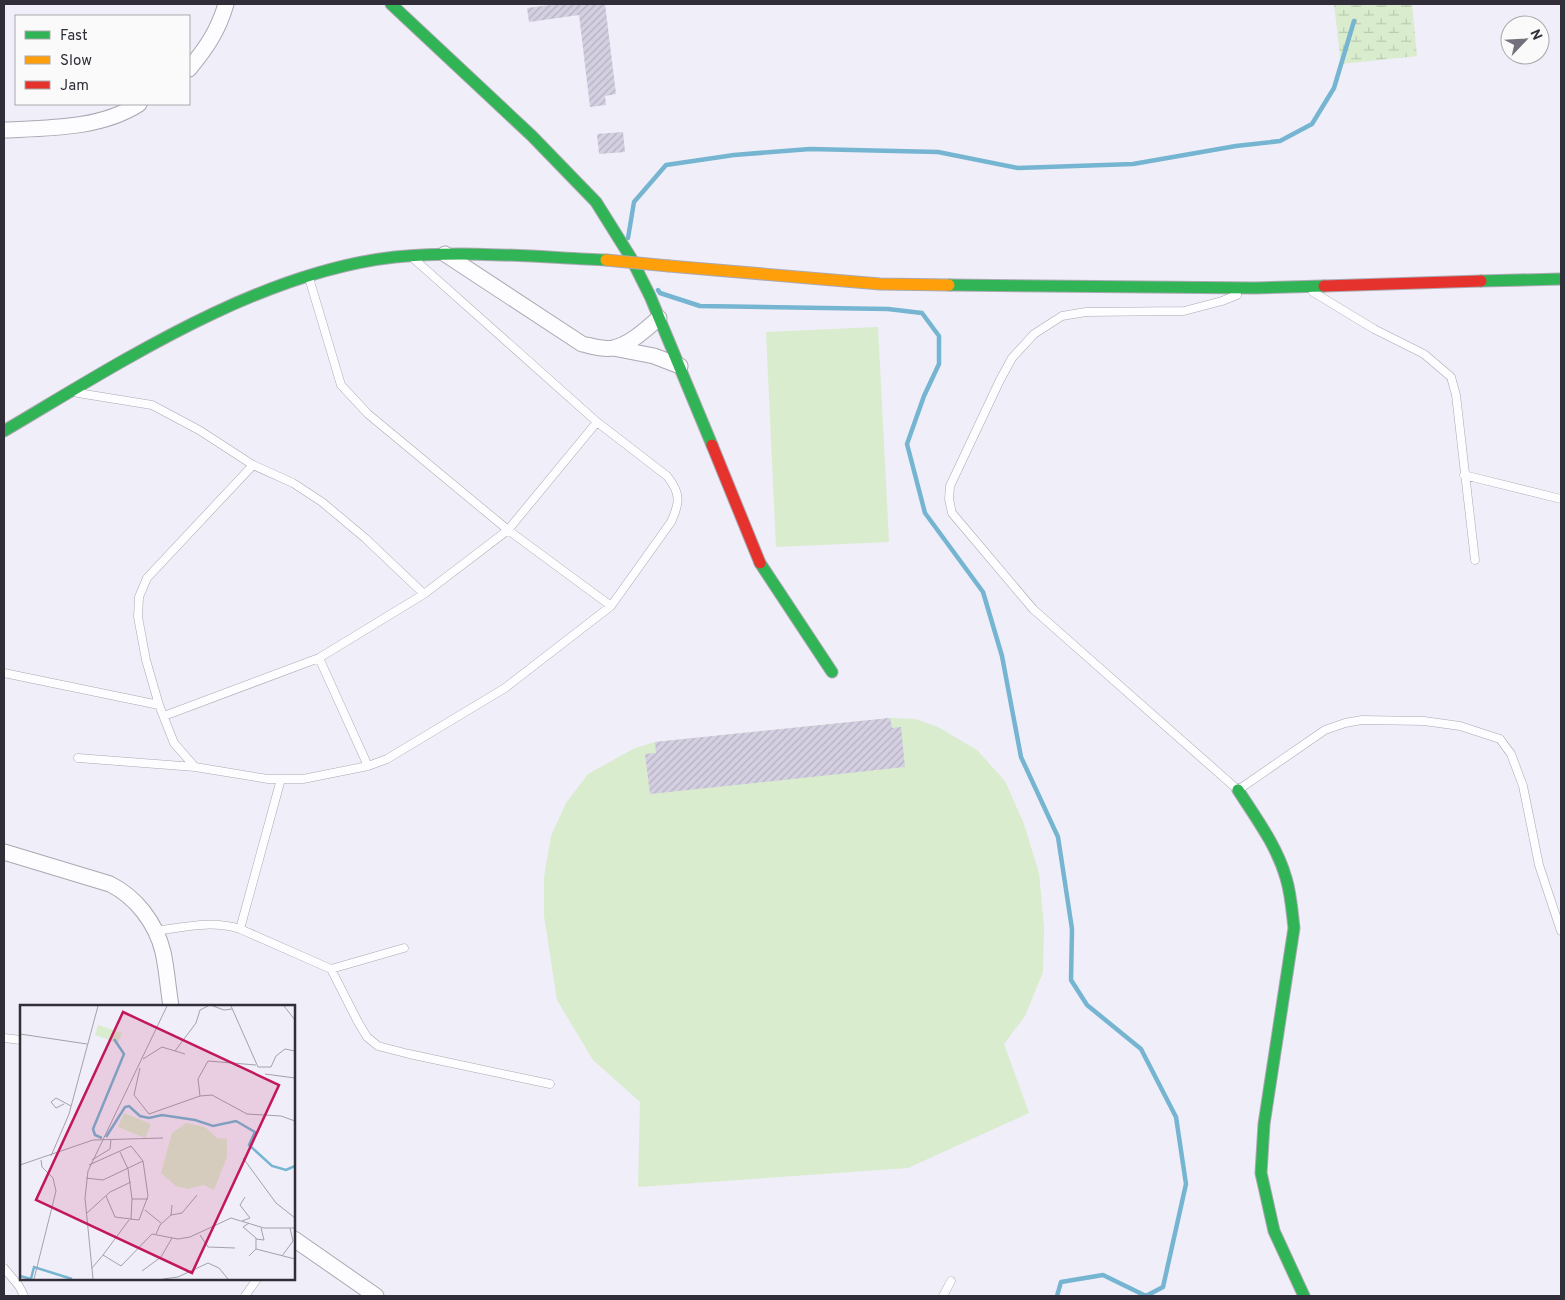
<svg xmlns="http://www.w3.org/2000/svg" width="1565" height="1300" font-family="Overpass,sans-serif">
<defs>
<pattern id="wetland-marsh" width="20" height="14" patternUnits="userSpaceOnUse" patternTransform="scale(1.25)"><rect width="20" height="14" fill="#d9ecce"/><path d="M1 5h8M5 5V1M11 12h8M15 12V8" fill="none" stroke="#bbcbb2"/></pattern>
<pattern id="building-hatch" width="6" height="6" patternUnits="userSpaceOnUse" patternTransform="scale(1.25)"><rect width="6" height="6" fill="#d4cfe1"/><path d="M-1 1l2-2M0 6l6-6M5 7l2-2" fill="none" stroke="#b6b2c2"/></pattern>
</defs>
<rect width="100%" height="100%" fill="#f0eef8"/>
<path fill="url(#wetland-marsh)" d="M1334,4H1412L1417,56L1341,64Z"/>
<path fill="#d9ecce" d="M878,327L889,542L776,547L766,332Z
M890,718L915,719L938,727L977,750L1005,781L1024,824L1039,873L1044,927L1043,972L1025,1016L1004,1044L1029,1113L908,1168L638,1187L640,1102L593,1060L557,1000L544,916V877L551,836L566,803L588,774L635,748L655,742Z"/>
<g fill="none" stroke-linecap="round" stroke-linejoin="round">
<path stroke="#75b5d1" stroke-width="4.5" d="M628,238L634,202L666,165L734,155L810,149L938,152L1018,168L1133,164L1236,146L1280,141L1312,124L1334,88L1354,21
M658,290L660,293L700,306L888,309L922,313L939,336V364L924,396L907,444L925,513L983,592L1002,656L1021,757L1058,837L1072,929L1071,980L1087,1005L1141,1049L1176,1117L1186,1184L1163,1287L1146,1296L1103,1275L1061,1282L1057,1296"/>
</g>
<path fill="url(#building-hatch)" d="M558,4H605L616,94L605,96L606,105L590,107L579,15L529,22L527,8Z
M623,132L625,152L599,154L597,134Z
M890,718L892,728L901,727L905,767L650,794L645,754L656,753L655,742Z"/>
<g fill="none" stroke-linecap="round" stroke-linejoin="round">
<defs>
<path id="lane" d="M309,278L341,385L368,414L508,530L611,606
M1313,292L1374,329L1424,354L1451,377L1456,395L1475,560
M1237,295L1222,301L1184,311L1086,312L1062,316L1034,334L1012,358L1000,380L950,486L949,499L952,513L1033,609L1238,790L1325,730L1345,723L1362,720L1424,721L1460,726L1500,739L1511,754L1523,786L1539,865L1561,931
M78,393L152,405L199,430L253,465L293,483L322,502L365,538L424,594
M253,465L147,578L139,597L138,617L146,660L159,705L174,743L195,767L268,779H303L368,766L387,759L505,688L611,606L671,522C680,503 681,493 667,476L597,422L414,259
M1464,475L1561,499
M4,673L159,705
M164,716L319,658
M78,758L195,767
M368,766L319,658L424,594L508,530L597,422
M240,929L281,779
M155,931C186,927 210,920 240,929L331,969L404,948
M331,969L358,1022L367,1037L378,1046L409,1054L550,1084
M4,1038L21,1040
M4,1268L19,1286L24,1296
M245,1296L257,1279
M943,1296L951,1281"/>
<path id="street" d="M189,69C207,47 218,31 226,4
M4,130C48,128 100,129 139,104
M445,254L582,344C592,346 603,350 613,348C631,344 646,329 659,318
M613,348L654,356L680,366
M4,852L110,884C136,897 156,923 163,952C167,970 168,989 171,1006
M294,1239L376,1296"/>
<path id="fast" d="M391,4L532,136L596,202L631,258L650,296L712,445
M1481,281L1561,279
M949,285L1255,288L1324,286
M4,431C121,362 258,272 395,257C465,250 536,257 606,260
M760,563L832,672
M1238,790C1256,818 1277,846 1286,878C1291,894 1292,911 1294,928L1264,1124L1261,1173L1274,1231L1304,1296"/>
<path id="slow" d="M669,266L880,284L949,285"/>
<path id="jam" d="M1324,286L1481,281
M712,445L760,563"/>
</defs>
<use href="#lane" stroke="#aaa8b2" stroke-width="9"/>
<use href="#street" stroke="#aaa8b2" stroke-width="17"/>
<use href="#fast" stroke="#aaa8b2" stroke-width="13"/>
<use href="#slow" stroke="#aaa8b2" stroke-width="13"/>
<use href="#jam" stroke="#aaa8b2" stroke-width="13"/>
<use href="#lane" stroke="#fdfcfe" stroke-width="8"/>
<use href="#street" stroke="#fdfcfe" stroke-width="15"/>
<use href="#fast" stroke="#30b455" stroke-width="11"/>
<use href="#slow" stroke="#ff9f0a" stroke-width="11"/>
<use href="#jam" stroke="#e5322d" stroke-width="11"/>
<defs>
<path id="slow-bridge" d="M606,260L669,266"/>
</defs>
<use href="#slow-bridge" stroke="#aaa8b2" stroke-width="13" stroke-linecap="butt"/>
<use href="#slow-bridge" stroke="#ff9f0a" stroke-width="11"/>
</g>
<g transform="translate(20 1005)">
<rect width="275" height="275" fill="#f0eef8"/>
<path d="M78,20L102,28L98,38L75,30Z" fill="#d9ecce"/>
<path d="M104,108L131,119L125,133L98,122ZM166,118L185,122L197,133L207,134V152L194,185L184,180L167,184L156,181L141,168L152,128Z" fill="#d9ecce"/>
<path fill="none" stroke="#75b5d1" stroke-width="2.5" d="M86,132L105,102L109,101L120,111L129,113L142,110L175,115L193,121L216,116L235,127L229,140L252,161L266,165L275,161M82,133L75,130L73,124L104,49L94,34M0,271L11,274L14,262L52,274"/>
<path fill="none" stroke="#a4a1ac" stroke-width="1" d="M193,1L204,5L212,4M211,1L238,62H251L256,51L265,44L275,46M264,1L275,15M0,29L67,39M155,46L176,18L180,5L188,1M123,54L142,42L165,49M120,63L114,90L129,109L180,91L192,90L227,109L261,111L275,116M245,69L275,73M180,91L178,74L188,56L236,60M44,99L36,103L31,97L36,93L51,101M100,147L108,164L112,194H128M31,151L49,109L78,1M223,153L256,198L275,213M72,155L90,144L91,134M0,160L73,135L143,133M69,160L111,141L123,156L128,191L119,215L95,212L86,191M66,173L83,175L123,156M125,205L141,218M67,208L90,187L111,177M151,210L162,208L177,190M111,215L112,194M222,216L230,213L220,200L225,192M229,218L223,222L236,233V244M136,229L140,220L151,210L152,200M180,230L188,242L215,243M236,234L244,235L241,223M83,250L109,215M229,251L236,244L275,254M262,251L273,236L270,223M72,263L83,250L101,261L132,229L158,234L170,232L211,213L244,223H275M122,266L141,252L152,233M14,274L36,186L33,173L22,162L21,155M73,274L65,193L68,166L147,1M143,274L158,272L188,258L199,263L208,274"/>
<path fill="#c2185b" fill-opacity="0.15" stroke="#c2185b" stroke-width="2.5" d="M103,7L259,80L172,268L16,195Z"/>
<rect width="275" height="275" fill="none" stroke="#312e39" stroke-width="2.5"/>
</g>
<rect width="1565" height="1300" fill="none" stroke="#312e39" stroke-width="10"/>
<rect x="15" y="15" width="175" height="90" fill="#fafafa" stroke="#aaa8ad"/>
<rect x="25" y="31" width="25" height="8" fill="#30b455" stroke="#aaa8ad"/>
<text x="60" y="40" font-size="15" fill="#312e39">Fast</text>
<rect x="25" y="56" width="25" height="8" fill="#ff9f0a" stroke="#aaa8ad"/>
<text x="60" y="65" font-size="15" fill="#312e39">Slow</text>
<rect x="25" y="81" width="25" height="8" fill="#e5322d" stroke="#aaa8ad"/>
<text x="60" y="90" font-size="15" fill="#312e39">Jam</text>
<g transform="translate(1525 40) rotate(65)"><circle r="24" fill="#fafafa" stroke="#aaa8ad"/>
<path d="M0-4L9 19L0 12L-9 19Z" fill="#74717c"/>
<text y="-8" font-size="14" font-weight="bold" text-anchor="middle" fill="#312e39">N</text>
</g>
</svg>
